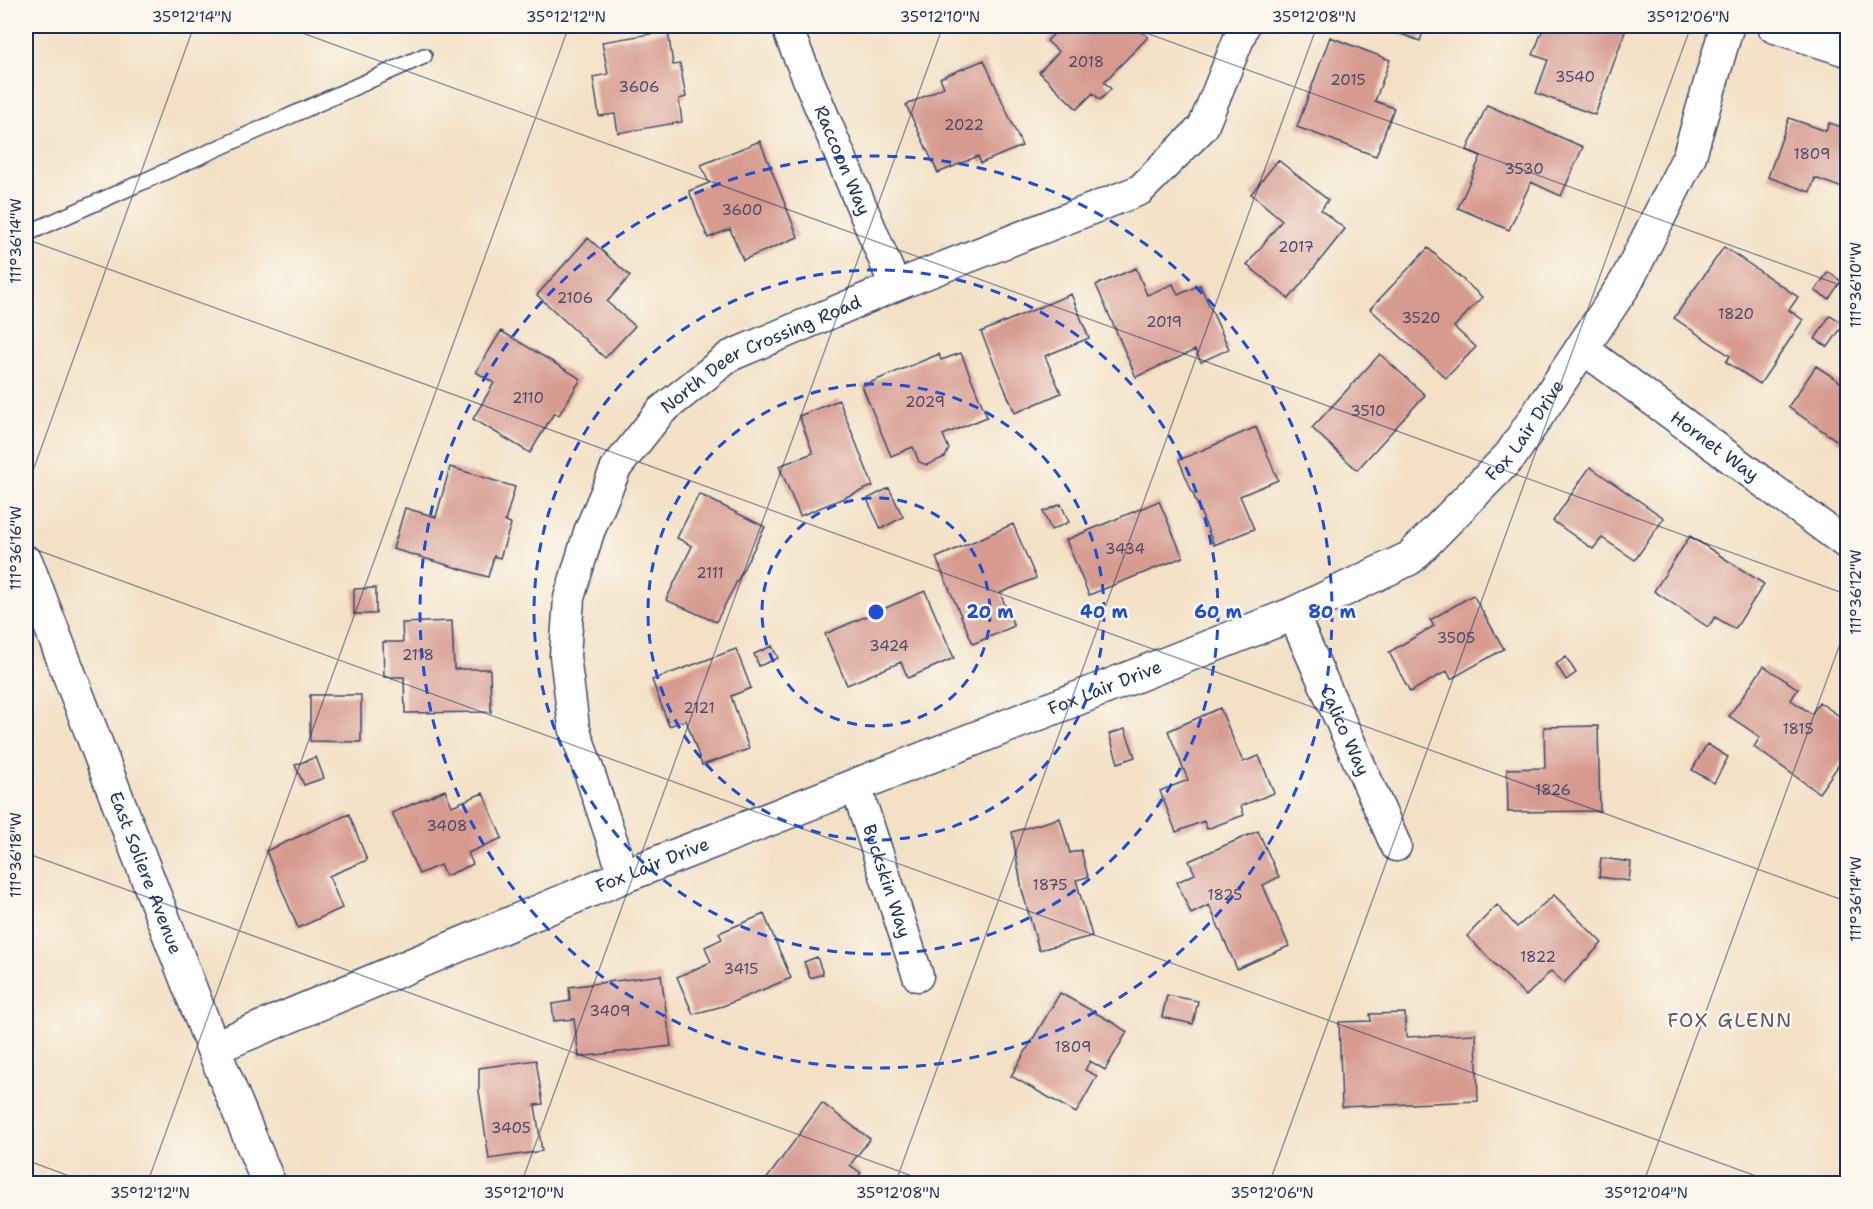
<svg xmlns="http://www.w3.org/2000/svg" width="1873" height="1209" font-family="'Shantell Sans',sans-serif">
<rect width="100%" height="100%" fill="#fbf7ec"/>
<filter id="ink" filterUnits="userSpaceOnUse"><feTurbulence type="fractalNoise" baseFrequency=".0167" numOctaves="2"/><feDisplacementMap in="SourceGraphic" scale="12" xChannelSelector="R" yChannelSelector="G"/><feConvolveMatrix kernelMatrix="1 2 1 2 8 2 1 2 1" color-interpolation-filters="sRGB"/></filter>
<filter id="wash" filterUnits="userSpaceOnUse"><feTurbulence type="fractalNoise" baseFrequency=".008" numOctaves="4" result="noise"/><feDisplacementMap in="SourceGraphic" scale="24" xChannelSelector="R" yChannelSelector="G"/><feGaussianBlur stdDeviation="1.35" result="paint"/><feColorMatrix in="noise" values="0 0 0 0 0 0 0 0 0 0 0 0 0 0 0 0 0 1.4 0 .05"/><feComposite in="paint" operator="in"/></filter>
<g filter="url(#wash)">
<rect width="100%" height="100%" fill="#f3e0c5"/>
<g id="blocks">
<path fill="#d69a8f" d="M1061,26H1136L1148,37L1104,82L1111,89L1100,100L1093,93L1077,109L1039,72L1059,52L1047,41Z
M1379,26H1425L1420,41Z
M1544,26H1619L1626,29L1595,115L1536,93L1548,60L1533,55Z
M668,31L673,65L680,64L686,97L679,99L682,122L618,133L615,114L599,116L593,77L608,74L602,42Z
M1330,37L1390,60L1375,101L1394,108L1376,156L1297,127Z
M984,60L1022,146L981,163L978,156L938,173L906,105L944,87L940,78Z
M1487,105L1583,147L1561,196L1531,182L1509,230L1458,208L1481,156L1467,150Z
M1789,118L1826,131L1829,123L1848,129V190L1815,178L1810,192L1768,177Z
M760,141L798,237L743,260L730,229L708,238L689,191L709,183L701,165Z
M1278,160L1328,200L1321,210L1345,229L1289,299L1247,265L1282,220L1251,194Z
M588,238L630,276L607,302L635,326L605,358L537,295Z
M1724,247L1798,297L1789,310L1803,320L1760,384L1726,362L1730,356L1674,318Z
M1428,248L1482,297L1454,327L1476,347L1446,378L1370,309Z
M1136,268L1147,295L1173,284L1178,295L1200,285L1229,349L1201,362L1195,350L1136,377L1096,285Z
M1828,272L1841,281L1829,299L1815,291Z
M1071,294L1089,338L1045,356L1061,393L1015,413L981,332Z
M1830,315L1844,324L1828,347L1815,339Z
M501,331L581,379L559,415L554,413L530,453L473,419L494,383L476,372Z
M961,353L987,417L943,435L949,449L945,457L927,465L919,462L913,447L891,456L862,386L939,354L941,360Z
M1380,354L1425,395L1357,470L1312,428Z
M1816,366L1848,387V448L1788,407Z
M839,400L873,486L800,516L779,466L813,453L799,416Z
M1256,427L1278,480L1240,496L1254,529L1214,545L1179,460Z
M450,467L515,487L505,522L511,524L500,558L494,556L488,577L393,549L405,508L436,517Z
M1590,467L1664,518L1635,560L1602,538L1593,549L1553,521Z
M889,488L903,517L881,529L867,499Z
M699,494L765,527L716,622L666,600L692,546L677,538Z
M1159,501L1183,557L1089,595L1066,540Z
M1061,504L1069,522L1051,530L1043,512Z
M1013,524L1036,578L1000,593L1014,626L973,644L936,558Z
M1690,536L1764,584L1735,629L1715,617L1708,627L1654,591Z
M376,588V614H354V589Z
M925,591L954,658L908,678L901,662L847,685L825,634Z
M1473,595L1504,649L1451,679L1447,671L1410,692L1389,652L1434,626L1430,620Z
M452,621L454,669H490L491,712L405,713L404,677H384L383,642H403L402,623Z
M772,646L778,658L759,666L754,654Z
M736,649L751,688L731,696L749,749L702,765L686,720L669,726L652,680Z
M1566,657L1576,673L1566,680L1556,664Z
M1764,666L1798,689L1791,700L1812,714L1819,702L1848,722V752L1819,793L1754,747L1760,737L1729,716Z
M310,695H361V742L310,741Z
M1220,708L1243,762L1259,756L1274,793L1241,806L1244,815L1207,829L1204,821L1176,832L1160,791L1188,780L1168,731Z
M1598,726L1600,811L1508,812L1507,769L1545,768L1544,727Z
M1125,729L1135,757L1118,763L1109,734Z
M1707,744L1728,757L1714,783L1692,770Z
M316,757L324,778L304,785L295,765Z
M445,790L452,806L483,793L502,838L468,853L473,864L446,876L440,865L419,874L392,813Z
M349,814L367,860L329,876L342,908L298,928L266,851Z
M1060,818L1070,853L1081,850L1088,877L1076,880L1092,936L1039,950L1022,890L1012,832Z
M1258,831L1279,877L1263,885L1289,946L1237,969L1209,905L1191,914L1177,882L1195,874L1189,861Z
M1601,858L1631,862L1629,881L1599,877Z
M1554,895L1602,943L1564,983L1551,971L1526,996L1467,936L1497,905L1517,927Z
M764,914L791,978L723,1006L693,1014L677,977L711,962L705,947L722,939L719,933Z
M817,957L823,974L810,978L804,962Z
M661,975L671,1046L579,1057L574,1019L554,1021L552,1004L570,1001L569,987Z
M1060,993L1112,1022L1127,1032L1105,1070L1090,1061L1085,1070L1097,1076L1076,1113L1011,1076Z
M1167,995L1198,1001L1193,1024L1162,1017Z
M1405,1013L1406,1037L1476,1034L1478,1101L1342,1107L1339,1022L1371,1021L1370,1014Z
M536,1060L543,1104L535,1105L542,1151L489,1159L479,1091V1068Z
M822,1103L870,1139L850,1165L861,1173L854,1184H763Z
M395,1180L441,1181V1184H395Z"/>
</g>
</g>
<g filter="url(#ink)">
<use href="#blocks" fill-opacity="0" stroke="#3b4a6d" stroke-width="1.5"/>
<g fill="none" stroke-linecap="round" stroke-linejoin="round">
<defs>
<path id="service" d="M26,234L424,56"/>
<g id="minor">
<path id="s1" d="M790,36L895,286"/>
<path id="s2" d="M1582,348L1848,545"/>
<path id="s3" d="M1293,614L1396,846"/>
<path id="s4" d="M856,787L918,976"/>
<path id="s5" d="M624,876L574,727L565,656L569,598L589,532L616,468L661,411L730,356L895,286L1140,190L1203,127L1244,26"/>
</g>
<g id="tertiary">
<path d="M1774,26L1848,50"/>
<path id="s6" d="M26,562L213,1048L269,1184"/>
<path id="s7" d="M213,1048L624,876L1293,614L1410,558L1511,455L1626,282L1689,157L1727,26"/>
</g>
</defs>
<use href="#service" stroke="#3b4a6d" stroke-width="18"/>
<use href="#minor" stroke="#3b4a6d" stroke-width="33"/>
<use href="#tertiary" stroke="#3b4a6d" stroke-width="36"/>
<use href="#service" stroke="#fff" stroke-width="15"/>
<use href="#minor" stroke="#fff" stroke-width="30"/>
<use href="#tertiary" stroke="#fff" stroke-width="33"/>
</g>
</g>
<path fill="none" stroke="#1b2f5e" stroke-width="1.5" stroke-opacity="0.45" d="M283,26L1848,595M1127,26L1848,288M26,239L1848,902M26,490L194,26M26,546L1778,1184M26,853L934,1184M26,1160L91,1184M147,1184L569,26M521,1184L943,26M895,1184L1317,26M1269,1184L1691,26M1643,1184L1848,622"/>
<g fill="none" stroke="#1d4ed8" stroke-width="3" stroke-dasharray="10 8">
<circle cx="876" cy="612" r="114"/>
<circle cx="876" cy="612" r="228"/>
<circle cx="876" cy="612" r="342"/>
<circle cx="876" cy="612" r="456"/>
</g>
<g text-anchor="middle" stroke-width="5" stroke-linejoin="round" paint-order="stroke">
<g font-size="15" fill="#4a4a6a">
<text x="1086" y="67">2018</text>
<text x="1575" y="82">3540</text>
<text x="1348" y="85">2015</text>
<text x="639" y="92">3606</text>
<text x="964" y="130">2022</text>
<text x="1812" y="159">1809</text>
<text x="1524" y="174">3530</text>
<text x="742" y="215">3600</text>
<text x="1296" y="252">2017</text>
<text x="575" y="303">2106</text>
<text x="1736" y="319">1820</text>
<text x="1421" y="323">3520</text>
<text x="1164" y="327">2019</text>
<text x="528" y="403">2110</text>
<text x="925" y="407">2029</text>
<text x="1368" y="416">3510</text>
<text x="1125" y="554">3434</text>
<text x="710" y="578">2111</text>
<text x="1456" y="643">3505</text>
<text x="889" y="651">3424</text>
<text x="418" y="660">2118</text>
<text x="699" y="713">2121</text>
<text x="1798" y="734">1815</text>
<text x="1553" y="795">1826</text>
<text x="447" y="831">3408</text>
<text x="1050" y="890">1875</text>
<text x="1225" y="900">1825</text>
<text x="1538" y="962">1822</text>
<text x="741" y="974">3415</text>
<text x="610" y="1016">3409</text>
<text x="1073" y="1052">1809</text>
<text x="511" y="1133">3405</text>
</g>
<g font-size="18" fill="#1b2f5e" stroke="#fbf7ec">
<text dy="6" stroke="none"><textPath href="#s1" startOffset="135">Raccoon Way</textPath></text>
<text dy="6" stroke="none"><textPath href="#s5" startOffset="614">North Deer Crossing Road</textPath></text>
<text dy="6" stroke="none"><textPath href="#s7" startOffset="1466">Fox Lair Drive</textPath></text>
<text dy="6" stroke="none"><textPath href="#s2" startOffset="165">Hornet Way</textPath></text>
<text dy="6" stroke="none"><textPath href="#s7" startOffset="962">Fox Lair Drive</textPath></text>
<text dy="6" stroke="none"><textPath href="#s3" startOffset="128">Calico Way</textPath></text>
<text dy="6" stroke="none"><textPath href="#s7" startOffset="476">Fox Lair Drive</textPath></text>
<text dy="6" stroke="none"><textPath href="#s6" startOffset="333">East Soliere Avenue</textPath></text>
<text dy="6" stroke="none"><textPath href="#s4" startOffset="99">Buckskin Way</textPath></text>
</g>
<g font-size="20" letter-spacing="1.5" fill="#5c546f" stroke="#fbf7ec">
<text x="1730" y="1027">FOX GLENN</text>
</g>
</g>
<circle cx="876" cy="612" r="9" fill="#1d4ed8" stroke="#fbf7ec" stroke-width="3"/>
<g font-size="18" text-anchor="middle" font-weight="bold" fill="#1d4ed8" stroke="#fbf7ec" stroke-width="5" stroke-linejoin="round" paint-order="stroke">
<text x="990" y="618">20 m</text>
<text x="1104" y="618">40 m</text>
<text x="1218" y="618">60 m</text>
<text x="1332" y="618">80 m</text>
</g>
<rect width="1873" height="1209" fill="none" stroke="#fbf7ec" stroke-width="66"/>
<rect x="33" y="33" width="1807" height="1143" fill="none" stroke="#1b2f5e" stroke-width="2"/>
<g font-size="15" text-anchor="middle" fill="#1b2f5e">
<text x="192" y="22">35°12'14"N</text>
<text x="566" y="22">35°12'12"N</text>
<text x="940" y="22">35°12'10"N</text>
<text x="1314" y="22">35°12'08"N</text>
<text x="1688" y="22">35°12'06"N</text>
<text transform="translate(16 241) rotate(-90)" y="5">111°36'14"W</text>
<text transform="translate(1856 285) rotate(-90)" y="5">111°36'10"W</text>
<text transform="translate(16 548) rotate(-90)" y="5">111°36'16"W</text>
<text transform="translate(1856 592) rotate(-90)" y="5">111°36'12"W</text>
<text transform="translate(16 855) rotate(-90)" y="5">111°36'18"W</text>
<text transform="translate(1856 899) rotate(-90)" y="5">111°36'14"W</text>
<text x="150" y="1198">35°12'12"N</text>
<text x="524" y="1198">35°12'10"N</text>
<text x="898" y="1198">35°12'08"N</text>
<text x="1272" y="1198">35°12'06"N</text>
<text x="1646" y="1198">35°12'04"N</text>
</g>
</svg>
